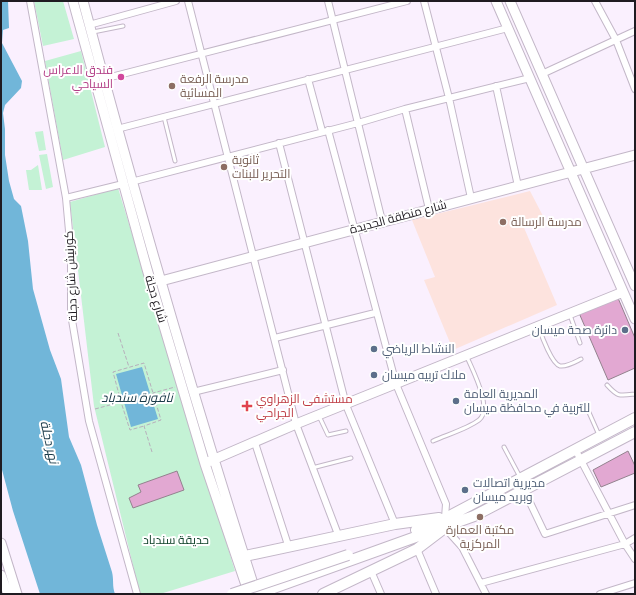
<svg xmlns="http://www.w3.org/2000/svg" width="636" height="595" font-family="Signika,Cairo,sans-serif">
<rect width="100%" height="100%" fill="#faf0fe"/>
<path fill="#fde3de" d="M530,191L543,216L522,223L557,305L453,350L424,280L435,277L412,220Z"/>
<path fill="#c4f2d5" d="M34,1H63L74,39L43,46Z
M81,51L105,147L63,160L45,61Z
M43,131L46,150L39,151L35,132Z
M47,154L53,187L46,189L39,155Z
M38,165L42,190H29L26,170H31Z
M118,188L235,571L160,594H140L94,406L70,202Z"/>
<path fill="#71b6d9" d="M1,1H8L9,28L3,30L2,43L22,81L21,88L5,105L3,113L5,129V155L9,181L14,199L21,206L28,241L33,289L50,350L61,379L69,437L81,465L97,525L112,572C114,580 112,586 115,594H40L13,511L1,466Z
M142,367L158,419L131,427L116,374Z"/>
<path fill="#e2a8d2" stroke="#93828e" d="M618,298L635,338V368L608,380L579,313Z
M628,451L635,466V473L601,487L593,470Z
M177,471L184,490L133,508L129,498L141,492L138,485Z"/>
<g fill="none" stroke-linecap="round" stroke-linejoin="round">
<defs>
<path id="lane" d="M93,32L123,26
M164,117L175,161
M570,315L580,343
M539,328C542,337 552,364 560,366C567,367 575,362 581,359
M607,385C618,397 619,396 635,394
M587,408L599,435
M319,416L328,435L346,431
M433,441C446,435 467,429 479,420C493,409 473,371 467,357
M504,447L520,477
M312,468L351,458"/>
<path id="street" d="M30,1L66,198L71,253V314L89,421L137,594
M188,1L296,424L339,537
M328,1L382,221
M424,1L449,98L471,198
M595,1L616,40L635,89
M89,25L176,1
M542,74L635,31
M103,79L407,1
M308,79L322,131
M496,86L518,186
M405,109L429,209
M117,129L508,28
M328,130L396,384L446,504L445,518
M279,143L346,405L395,524
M131,182L358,123L405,109L530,78
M66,198L123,184
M275,338L375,313
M193,392L283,370
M255,443L289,548
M575,449L625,544L635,559
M524,490L545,534L635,505
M445,528L462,547L486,594
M417,549L436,594
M371,571L381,594
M481,583L625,544L635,538
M600,594L635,583"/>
<path id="secondary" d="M73,1L147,269L205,464L249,594
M83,1C136,200 193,397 256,593
M496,1L635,319
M510,1L635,286
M161,281L635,155
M208,462L296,424L623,292
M1,543L17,594
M1,575L8,594"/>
<path id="primary" d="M416,530L440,521L635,418
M245,556L395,524L439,518
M257,594L474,516L635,432
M323,594L417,549L442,530"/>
</defs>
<use href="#lane" stroke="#c3b7c8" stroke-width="5"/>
<use href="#street" stroke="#c3b7c8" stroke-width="8"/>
<use href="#secondary" stroke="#c3b7c8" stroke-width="11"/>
<use href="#primary" stroke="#c3b7c8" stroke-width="12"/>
<path stroke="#b7afbb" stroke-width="1" stroke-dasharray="4 2" stroke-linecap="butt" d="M118,333L129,367
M121,402L113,372L144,363L153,393
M95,409L121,402L130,430L144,426
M152,452L144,426L161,420L153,393L175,387"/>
<use href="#lane" stroke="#fff" stroke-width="3"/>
<use href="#street" stroke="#fff" stroke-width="6"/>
<use href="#secondary" stroke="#fff" stroke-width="9"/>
<use href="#primary" stroke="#fff" stroke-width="10"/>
<defs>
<path id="primary-bridge" d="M232,594L348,555"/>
</defs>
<use href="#primary-bridge" stroke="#c3b7c8" stroke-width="12" stroke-linecap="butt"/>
<use href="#primary-bridge" stroke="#fff" stroke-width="10"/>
</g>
<circle fill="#d1479c" stroke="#fff" stroke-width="1.5" cx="121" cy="77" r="4"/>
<g fill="#8d6e63" stroke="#fff" stroke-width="1.5">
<circle cx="172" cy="86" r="4"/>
<circle cx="224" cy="167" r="4"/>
<circle cx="503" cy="222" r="4"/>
<circle cx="480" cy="517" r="4"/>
</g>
<g fill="#5c6f8a" stroke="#fff" stroke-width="1.5">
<circle cx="625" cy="330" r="4"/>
<circle cx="374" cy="349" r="4"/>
<circle cx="374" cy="375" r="4"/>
<circle cx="456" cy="401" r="4"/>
<circle cx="465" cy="490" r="4"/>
</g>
<path fill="#e0444e" stroke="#fff" stroke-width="1.5" d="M245 400h4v4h4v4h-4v4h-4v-4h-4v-4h4z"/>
<g text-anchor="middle" stroke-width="4" stroke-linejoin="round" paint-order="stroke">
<g font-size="12" fill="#b23c85" stroke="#fff" text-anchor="end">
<text x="113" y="74">فندق الاعراس<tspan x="113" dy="14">السياحي</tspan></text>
</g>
<g font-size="12" fill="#785e54" stroke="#fff" text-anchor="start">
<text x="180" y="83">مدرسة الرفعة<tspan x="180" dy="14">المسائية</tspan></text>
<text x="232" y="164">ثانوية<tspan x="232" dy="14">التحرير للبنات</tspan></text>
<text x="511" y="226">مدرسة الرسالة</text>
<text x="480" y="534" text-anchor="middle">مكتبة العمارة<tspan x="480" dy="14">المركزية</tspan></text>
</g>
<g font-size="12" fill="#1f1b21" stroke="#fff">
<text transform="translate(398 217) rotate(-15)" y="4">شارع منطقة الجديدة</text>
<text transform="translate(71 276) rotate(-93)" y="4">كورنيش شارع دجلة</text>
<text transform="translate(156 299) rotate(73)" y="4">شارع دجلة</text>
</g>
<g font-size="12" fill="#4e5e75" stroke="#fff" text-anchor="start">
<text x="617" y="334" text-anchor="end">دائرة صحة ميسان</text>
<text x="382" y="353">النشاط الرياضي</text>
<text x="382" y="379">ملاك تربيه ميسان</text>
<text x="464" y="398">المديرية العامة<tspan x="464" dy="14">للتربية في محافظة ميسان</tspan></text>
<text x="473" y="487">مديرية اتصالات<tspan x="473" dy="14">وبريد ميسان</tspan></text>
</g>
<g font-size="12" fill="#be3a42" stroke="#fff" text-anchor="start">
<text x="256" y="403">مستشفى الزهراوي<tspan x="256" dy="14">الجراحي</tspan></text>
</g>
<g font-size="12" fill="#0b3f26" stroke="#fff">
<text x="176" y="544">حديقة سندباد</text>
</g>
<g font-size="13" font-style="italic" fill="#193948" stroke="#fff">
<text x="137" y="402">نافورة سندباد</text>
<text transform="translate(50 442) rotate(77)" y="5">نهر دجلة</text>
</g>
</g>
<rect width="636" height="595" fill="none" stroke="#1f1b21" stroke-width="4"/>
</svg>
